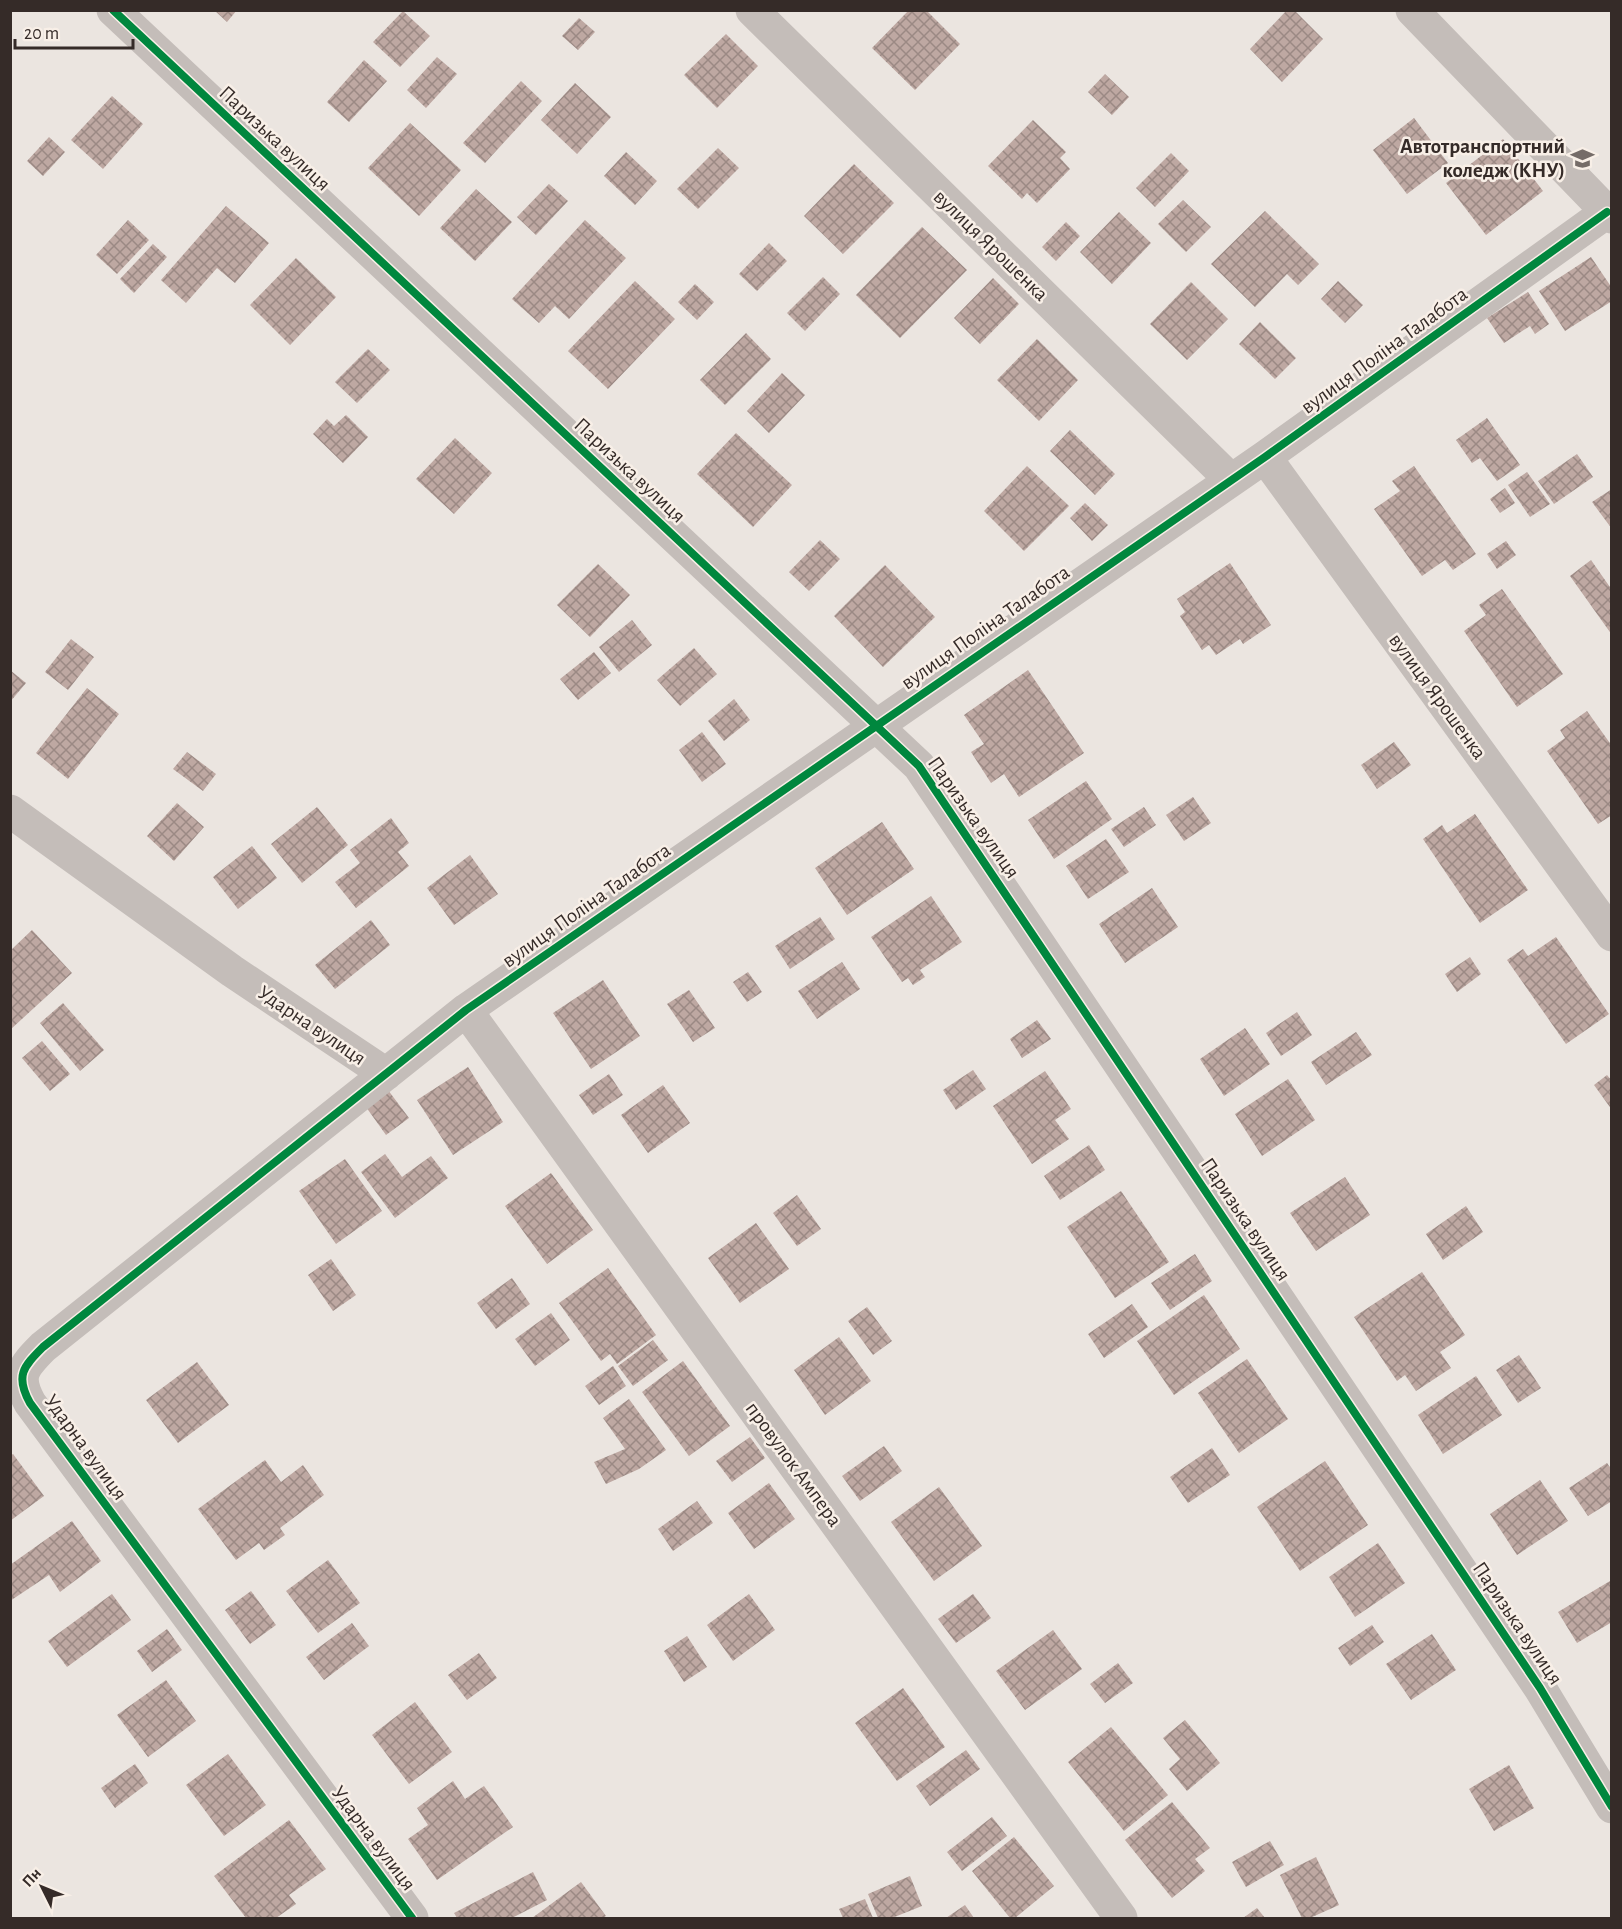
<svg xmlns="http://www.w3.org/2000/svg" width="1622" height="1929" font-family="'Alegreya Sans',sans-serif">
<defs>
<pattern id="building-cross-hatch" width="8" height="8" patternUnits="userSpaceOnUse" patternTransform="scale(1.5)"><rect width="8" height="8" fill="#bea8a2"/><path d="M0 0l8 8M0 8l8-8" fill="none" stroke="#9b8984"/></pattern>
</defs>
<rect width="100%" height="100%" fill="#ebe5e0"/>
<path fill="url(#building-cross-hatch)" d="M214,10H237L227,22Z
M909,10H926L960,44L915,90L872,48Z
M1287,10H1294L1323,39L1282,82L1250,49Z
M403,11L430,36L400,67L373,42Z
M579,18L595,32L578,50L562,36Z
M726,34L758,66L717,108L684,75Z
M437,57L457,74L426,108L407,90Z
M364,60L387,81L349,122L327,102Z
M1105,74L1129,97L1112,115L1088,92Z
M521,81L542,101L485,163L463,143Z
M575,83L611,117L577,154L541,120Z
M112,96L143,124L103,169L71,140Z
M1414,118L1448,163L1407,194L1373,150Z
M1033,120L1066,152L1060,158L1070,169L1037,203L1027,193L1022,199L988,166Z
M410,123L461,170L419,216L368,168Z
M49,137L65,152L43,176L27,161Z
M1503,139L1543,191L1486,235L1446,183Z
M718,148L739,168L698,209L677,189Z
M626,152L657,181L635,205L604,176Z
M1171,153L1189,171L1155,207L1136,188Z
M854,164L894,203L843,254L804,216Z
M549,184L568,201L536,235L517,217Z
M476,189L512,222L475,261L440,228Z
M1183,200L1211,227L1186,252L1158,224Z
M226,206L269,243L235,283L217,268L186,303L161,280Z
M1265,211L1319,264L1298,285L1287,274L1255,307L1211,264Z
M1119,212L1151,243L1112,284L1080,252Z
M128,220L149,240L117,274L96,255Z
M585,220L626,258L569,319L555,306L539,323L512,299Z
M1066,222L1080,236L1056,261L1042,247Z
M922,227L967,270L900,338L856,295Z
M769,243L787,261L757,291L739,274Z
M153,244L167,257L134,293L120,279Z
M1591,257L1612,288V301L1565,331L1539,291Z
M296,258L336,297L290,345L250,305Z
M823,277L840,294L805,331L787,313Z
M993,278L1019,304L980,344L954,318Z
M635,281L675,319L608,389L568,351Z
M1338,281L1363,305L1345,323L1321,299Z
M1191,282L1228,319L1187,360L1150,324Z
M695,284L714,302L697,320L678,302Z
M1528,292L1549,324L1535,334L1530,326L1504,343L1487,318Z
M1260,322L1296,358L1275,379L1239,344Z
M746,333L771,359L725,405L700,380Z
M1037,339L1078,380L1039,421L997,380Z
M368,349L390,370L357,403L335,382Z
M782,373L805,395L769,433L747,411Z
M346,415L368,437L343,463L313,434L327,419L334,426Z
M1487,418L1520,465L1497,481L1480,458L1472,463L1456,440Z
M1070,430L1115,474L1095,495L1050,451Z
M736,433L792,485L753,527L697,474Z
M455,438L492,473L454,514L416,479Z
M1577,454L1593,477L1554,504L1538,481Z
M1027,466L1069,506L1024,551L984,511Z
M1414,466L1476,554L1453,570L1445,560L1422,576L1374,509L1400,491L1392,481Z
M1527,472L1550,504L1530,517L1508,485Z
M1505,488L1515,503L1500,513L1490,499Z
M1612,489V529L1592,502Z
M1085,503L1108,525L1092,541L1070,518Z
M820,540L840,559L809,591L789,572Z
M1506,541L1516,555L1497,569L1487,554Z
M1591,560L1612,590V635L1570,576Z
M1230,563L1271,625L1243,644L1240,639L1216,655L1209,645L1202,650L1180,616L1185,612L1177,599Z
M598,564L630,595L590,637L557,605Z
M885,565L935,617L883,667L834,616Z
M1502,589L1563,674L1517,707L1464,631L1486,615L1479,605Z
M632,620L652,645L619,672L599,647Z
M71,639L94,657L68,690L45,672Z
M694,648L717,674L680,706L657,680Z
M594,652L611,673L578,700L560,679Z
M10,670L26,683L10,702Z
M1028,670L1084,753L1019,797L1004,774L991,783L971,752L984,744L964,715Z
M87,688L119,714L68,779L36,753Z
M734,699L750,720L724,741L708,721Z
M1587,711L1612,746V815L1598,824L1547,751L1565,738L1560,730Z
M702,732L726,764L702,782L679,750Z
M1394,742L1411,765L1377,789L1361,765Z
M187,752L216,774L203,791L173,769Z
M1086,781L1112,819L1054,859L1028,820Z
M1193,797L1211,823L1184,841L1166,815Z
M177,803L204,827L174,861L147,836Z
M317,807L348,845L302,883L271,844Z
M1144,807L1156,825L1124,847L1111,829Z
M1475,814L1528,890L1480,923L1423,839L1442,825L1447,833Z
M391,818L409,843L398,852L409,866L356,908L335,882L360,863L350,850Z
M882,822L914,869L847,915L815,868Z
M1106,839L1129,872L1088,899L1066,866Z
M252,846L277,878L238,909L213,877Z
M470,855L498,894L454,925L427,888Z
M1152,888L1178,927L1125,963L1099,924Z
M931,896L962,942L920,970L925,977L913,985L908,978L902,982L871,937Z
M820,917L835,939L790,969L775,946Z
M371,920L390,945L335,989L315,965Z
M32,930L72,973L10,1030V951Z
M1556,937L1609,1014L1566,1044L1507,960L1523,949L1528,956Z
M1470,957L1481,974L1457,992L1445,974Z
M842,962L860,989L817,1019L798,991Z
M748,972L762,992L747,1002L733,982Z
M603,980L640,1036L591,1069L553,1013Z
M689,990L715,1028L693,1042L667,1004Z
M63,1003L104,1050L80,1071L40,1023Z
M1297,1012L1312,1035L1281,1056L1266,1033Z
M1037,1020L1051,1039L1022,1058L1010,1039Z
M1245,1028L1270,1064L1224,1096L1200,1059Z
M1356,1032L1372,1055L1326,1085L1311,1062Z
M42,1041L70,1074L50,1091L22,1058Z
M468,1067L503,1122L453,1155L417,1100Z
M973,1070L986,1089L956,1110L943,1090Z
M1045,1071L1071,1109L1055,1120L1069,1139L1032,1164L993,1106Z
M609,1074L623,1095L593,1115L579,1095Z
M1607,1075L1612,1081V1110L1594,1085Z
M1288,1079L1315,1120L1262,1156L1235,1114Z
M663,1085L690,1123L648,1153L621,1115Z
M388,1090L409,1118L386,1135L366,1107Z
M1089,1145L1105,1170L1060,1200L1044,1176Z
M385,1154L402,1177L431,1156L448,1178L395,1218L361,1172Z
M345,1159L382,1211L336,1244L299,1191Z
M551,1173L593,1230L547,1264L505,1206Z
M1345,1177L1370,1215L1316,1251L1290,1213Z
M1121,1191L1169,1262L1115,1298L1067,1227Z
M797,1195L821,1229L797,1246L773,1213Z
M1466,1206L1483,1232L1443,1260L1426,1234Z
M756,1223L789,1269L740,1303L708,1258Z
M1195,1254L1212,1281L1170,1310L1151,1283Z
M331,1259L356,1295L333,1311L308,1275Z
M608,1268L656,1335L617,1364L610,1354L601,1361L559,1303Z
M1422,1272L1465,1335L1440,1352L1451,1368L1416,1391L1405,1375L1397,1381L1354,1317Z
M512,1278L530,1304L496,1329L477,1303Z
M1204,1295L1240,1349L1174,1395L1137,1341Z
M1132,1304L1148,1327L1104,1358L1088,1334Z
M867,1307L892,1341L873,1355L848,1321Z
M551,1313L570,1340L535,1366L515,1339Z
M839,1337L871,1381L825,1415L794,1370Z
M653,1340L668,1360L633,1386L618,1366Z
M1519,1355L1541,1388L1518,1403L1496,1370Z
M1247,1359L1288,1419L1239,1453L1198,1393Z
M683,1361L730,1426L689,1456L642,1392Z
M197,1362L229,1405L178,1443L146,1400Z
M613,1366L626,1386L599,1405L585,1386Z
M1476,1376L1502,1415L1443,1454L1418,1415Z
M629,1399L666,1450L639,1469L606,1484L594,1462L625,1449L603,1418Z
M750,1437L765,1458L732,1482L716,1461Z
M884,1446L902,1471L860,1501L842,1476Z
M1212,1448L1230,1475L1188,1503L1170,1477Z
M13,1454L44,1496L10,1521V1456Z
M265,1460L281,1482L303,1465L324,1495L280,1528L285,1535L264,1550L259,1543L236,1560L198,1509Z
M1325,1461L1368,1525L1300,1571L1257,1507Z
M1607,1463L1612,1470V1501L1588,1516L1569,1488Z
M1540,1480L1568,1521L1517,1555L1490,1514Z
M769,1483L795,1519L754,1549L728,1513Z
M939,1487L982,1546L934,1581L891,1522Z
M697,1501L713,1523L673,1551L658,1529Z
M72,1521L101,1561L60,1592L49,1575L10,1601V1565Z
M1378,1543L1405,1583L1355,1617L1329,1577Z
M328,1560L360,1603L318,1633L286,1591Z
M1610,1581L1612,1622L1577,1643L1558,1612Z
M251,1591L276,1625L250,1644L225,1610Z
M112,1594L131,1620L67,1667L48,1641Z
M749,1594L775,1630L733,1661L707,1625Z
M973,1594L991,1618L956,1643L938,1619Z
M352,1623L369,1646L324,1680L306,1657Z
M1372,1625L1384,1642L1350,1666L1338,1648Z
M167,1629L182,1650L152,1672L137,1651Z
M1053,1630L1082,1669L1025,1710L996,1671Z
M1432,1634L1456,1670L1411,1700L1386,1664Z
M687,1636L707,1667L684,1682L664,1651Z
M479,1653L497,1678L467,1700L448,1675Z
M1118,1663L1133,1683L1105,1703L1090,1684Z
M166,1680L196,1721L148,1757L117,1715Z
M903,1688L945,1747L897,1781L855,1723Z
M415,1702L452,1752L409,1784L372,1735Z
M1185,1720L1220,1763L1187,1791L1169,1769L1180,1759L1163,1738Z
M1111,1727L1168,1795L1124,1831L1068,1762Z
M966,1750L980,1769L930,1806L916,1786Z
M228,1754L266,1805L224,1836L186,1785Z
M135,1764L148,1783L115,1808L101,1788Z
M1509,1765L1534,1808L1494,1831L1469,1789Z
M453,1781L465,1799L484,1786L513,1827L437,1880L408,1839L428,1825L417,1808Z
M1172,1802L1210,1848L1195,1859L1205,1871L1172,1898L1125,1840Z
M992,1817L1007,1836L962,1871L947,1852Z
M289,1820L326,1869L289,1895L296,1904L276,1918H246L214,1876Z
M1014,1837L1054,1886L1015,1918H1010L972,1871Z
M1270,1841L1284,1865L1246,1887L1232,1862Z
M1316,1857L1339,1905L1310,1918H1302L1280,1875Z
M533,1872L547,1900L512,1918H457L454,1913Z
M910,1876L922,1906L892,1918H878L868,1894Z
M581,1882L606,1916L603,1918H532Z
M865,1899L873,1918H843L839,1909Z
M965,1905L974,1918H946Z
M1257,1908L1265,1918H1243Z"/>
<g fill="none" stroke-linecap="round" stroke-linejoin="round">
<path stroke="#c4bdb9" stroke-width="33" d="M113,10L919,766L1540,1688L1612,1807
M752,10L1230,479
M1412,10L1612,217
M1265,457L1612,935
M10,811L232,971L386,1074
M466,1010L1121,1918
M412,1918L30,1403C15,1376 23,1367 43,1347L466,1010L1265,457L1607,212"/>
<defs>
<path id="cycleway" d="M113,10L919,766L1540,1688L1612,1807
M412,1918L30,1403C15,1376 23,1367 43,1347L466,1010L1265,457L1607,212"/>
</defs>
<use href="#cycleway" stroke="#f8efe7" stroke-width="11"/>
<use href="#cycleway" stroke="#00873e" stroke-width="8"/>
</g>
<defs>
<symbol id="university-bare" viewBox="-9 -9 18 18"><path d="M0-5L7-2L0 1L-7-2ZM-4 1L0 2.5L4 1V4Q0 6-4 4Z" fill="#756c68" stroke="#f8efe7" stroke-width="2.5" paint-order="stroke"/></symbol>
</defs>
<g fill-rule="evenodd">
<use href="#university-bare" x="1566" y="142" width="33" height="33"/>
</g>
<g text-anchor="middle" stroke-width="5" stroke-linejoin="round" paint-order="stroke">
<g font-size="21" fill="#352b28" stroke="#f8efe7">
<text transform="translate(275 138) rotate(43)" y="7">Паризька вулиця</text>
<text transform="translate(991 245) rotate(44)" y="7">вулиця Ярошенка</text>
<text transform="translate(1384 350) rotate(-36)" y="7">вулиця Поліна Талабота</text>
<text transform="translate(630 470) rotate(43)" y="7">Паризька вулиця</text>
<text transform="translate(985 627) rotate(-35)" y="7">вулиця Поліна Талабота</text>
<text transform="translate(1438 696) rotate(54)" y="7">вулиця Ярошенка</text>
<text transform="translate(974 817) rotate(55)" y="7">Паризька вулиця</text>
<text transform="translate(586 905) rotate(-35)" y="7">вулиця Поліна Талабота</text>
<text transform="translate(312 1025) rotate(34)" y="7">Ударна вулиця</text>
<text transform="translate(1246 1219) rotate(56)" y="7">Паризька вулиця</text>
<text transform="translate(86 1447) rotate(54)" y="7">Ударна вулиця</text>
<text transform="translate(794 1464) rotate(54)" y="7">провулок Ампера</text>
<text transform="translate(1518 1623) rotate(56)" y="7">Паризька вулиця</text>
<text transform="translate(374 1838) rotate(53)" y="7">Ударна вулиця</text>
</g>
<g font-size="21" font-weight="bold" fill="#352b28" stroke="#f8efe7" text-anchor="end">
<text x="1565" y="153">Автотранспортний<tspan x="1565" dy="24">коледж (КНУ)</tspan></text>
</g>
</g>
<rect width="1622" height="1929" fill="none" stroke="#352b28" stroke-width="24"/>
<g transform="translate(42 1887) rotate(313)" stroke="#f8efe7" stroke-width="4.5" paint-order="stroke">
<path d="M0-4.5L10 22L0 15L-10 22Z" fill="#352b28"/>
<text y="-9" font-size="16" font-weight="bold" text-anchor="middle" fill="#352b28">Пн</text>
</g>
<path d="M15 39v9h118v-9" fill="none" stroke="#352b28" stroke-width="3"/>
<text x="24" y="39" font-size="18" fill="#352b28" stroke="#f8efe7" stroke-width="4.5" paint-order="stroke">20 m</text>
</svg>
